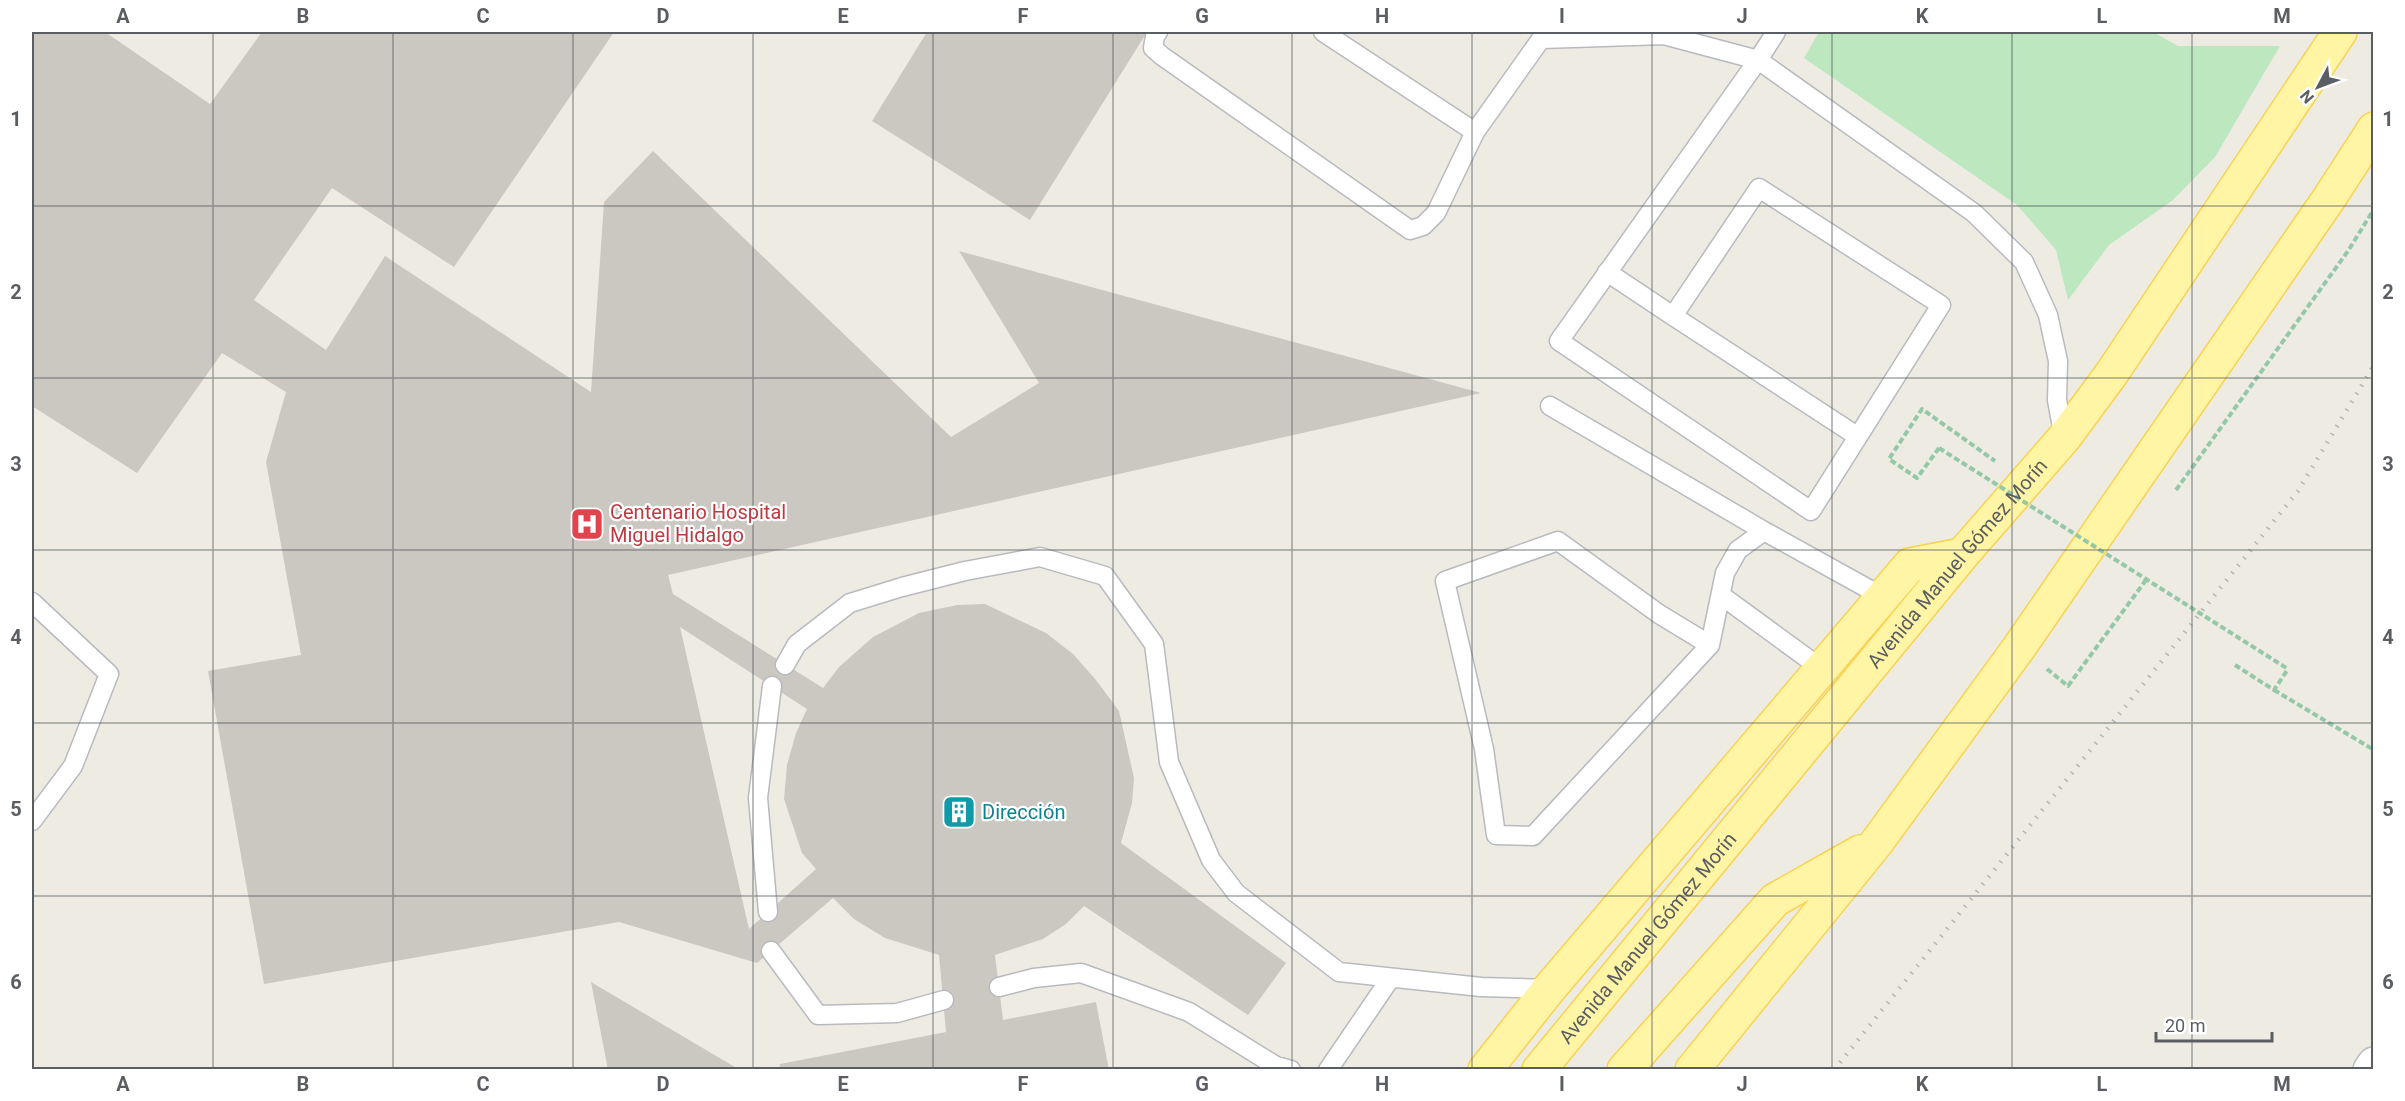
<svg xmlns="http://www.w3.org/2000/svg" width="2405" height="1101" font-family="Roboto,sans-serif">
<rect width="100%" height="100%" fill="#eeece2"/>
<path fill="#bce7bf" d="M1819,32H2153L2178,46H2280L2215,157L2173,200L2109,245L2068,300L2056,250L2017,205L1804,58Z"/>
<path fill="#cbc8c1" fill-rule="evenodd" d="M32,32H105L210,104L262,32H614L454,267L332,188L254,300L326,350L385,256L591,392L604,202L653,151L951,437L1039,383L959,251L1481,393L668,575L673,594L823,688L839,667L873,637L919,613L957,605L985,604L1046,633L1073,654L1096,680L1119,711L1134,778L1132,803L1121,843L1286,963L1248,1015L1084,906L1066,924L1043,939L995,955L1003,1020L1096,1002L1109,1070H779L780,1064L946,1032L939,955L885,938L854,919L833,898L757,963L619,922L264,984L208,671L301,655L266,462L286,392L222,353L137,473L32,406ZM680,627L807,709L796,733L787,765L784,799L802,853L816,869L749,929Z
M927,32H1147L1030,220L872,121Z
M591,982L740,1070H608Z"/>
<g fill="none" stroke-linecap="round" stroke-linejoin="round">
<defs>
<path id="lane" d="M1158,32L1155,36L1153,48L1162,56L1410,230L1423,226L1436,213L1475,132L1546,32
M1323,32L1475,132
M1776,32L1758,60L1974,213L2024,262L2048,315L2058,361L2057,400L2064,438
M1542,39L1664,35L1758,60L1559,341L1811,511L1941,305L1759,188L1673,316L1857,436
M1607,272L1673,316
M1550,406L1764,531L1883,597
M1722,596L1822,669
M32,602L109,674L73,766L32,821
M1710,645L1659,614L1558,541L1445,581L1484,749L1496,835L1533,836L1710,645L1725,573L1738,550L1764,531
M785,665L797,644L850,603L902,587L965,571L1040,557L1105,576L1154,644L1169,762L1211,860L1236,893L1339,972L1481,987L1549,989
M768,912L758,798L772,686
M771,951L818,1015L897,1013L944,1000
M999,987L1034,978L1081,973L1189,1012L1276,1066L1291,1070
M1328,1070L1390,979"/>
<path id="street" d="M2370,1070L2374,1064"/>
<g id="primary">
<path d="M1485,1070L1549,989L1910,565L1962,555"/>
<path id="s1" d="M1539,1070L1962,555L2064,438L2112,373L2340,32"/>
<path d="M1624,1070L1775,900L1860,852"/>
<path d="M1692,1070L1877,842L2018,649L2330,197L2374,129"/>
</g>
</defs>
<use href="#lane" stroke="#b7babf" stroke-width="21"/>
<use href="#street" stroke="#b7babf" stroke-width="36"/>
<use href="#primary" stroke="#f8d250" stroke-width="36"/>
<path stroke="#95c8a6" stroke-width="4" stroke-dasharray="6 3" stroke-linecap="butt" d="M1939,448L1917,478L1889,459L1922,409L1995,461
M2176,490L2348,251L2374,209
M2235,665L2274,690L2288,669
M2047,669L2068,686L2146,580
M2274,690L2374,750"/>
<use href="#lane" stroke="#fff" stroke-width="18"/>
<use href="#street" stroke="#fff" stroke-width="33"/>
<use href="#primary" stroke="#fff5a5" stroke-width="33"/>
<path stroke="#b5b6b6" stroke-width="4.5" stroke-dasharray="1.5 8" stroke-linecap="butt" d="M1834,1070L2298,491L2374,365"/>
<path stroke="#95c8a6" stroke-width="4" stroke-dasharray="6 3" stroke-linecap="butt" d="M1939,448L2288,669"/>
</g>
<path fill="none" stroke="#5a5e63" stroke-width="1.5" stroke-opacity="0.55" d="M213,32V1070M393,32V1070M573,32V1070M753,32V1070M933,32V1070M1113,32V1070M1292,32V1070M1472,32V1070M1652,32V1070M1832,32V1070M2012,32V1070M2192,32V1070M32,206H2374M32,378H2374M32,550H2374M32,723H2374M32,896H2374"/>
<defs>
<symbol id="hospital-square" viewBox="-11 -11 22 22"><rect x="-9" y="-9" width="18" height="18" rx="4" fill="#e0444e" stroke="#fff"/><path d="M-5-5h3v3.5h4V-5h3V5h-3V1.5h-4V5h-3Z" fill="#fff"/></symbol>
<symbol id="building-square" viewBox="-11 -11 22 22"><rect x="-9" y="-9" width="18" height="18" rx="4" fill="#0f9aa8" stroke="#fff"/><path d="M-4-6H4V6H1V3H-1V6H-4ZM-2.5-4.3h1.7v1.8h-1.7ZM.8-4.3h1.7v1.8H.8ZM-2.5-1h1.7V.8h-1.7ZM.8-1h1.7V.8H.8Z" fill="#fff"/></symbol>
</defs>
<g fill-rule="evenodd">
<use href="#hospital-square" x="568" y="505" width="38" height="38"/>
<use href="#building-square" x="940" y="793" width="38" height="38"/>
</g>
<g text-anchor="middle" stroke-width="4.5" stroke-linejoin="round" paint-order="stroke">
<g font-size="20" fill="#be3a42" stroke="#fff" text-anchor="start">
<text x="610" y="519">Centenario Hospital<tspan x="610" dy="23">Miguel Hidalgo</tspan></text>
</g>
<g font-size="20" fill="#5a5e63" stroke="#fff">
<text dy="7" stroke="none"><textPath href="#s1" startOffset="657">Avenida Manuel Gómez Morín</textPath></text>
<text dy="7" stroke="none"><textPath href="#s1" startOffset="171">Avenida Manuel Gómez Morín</textPath></text>
</g>
<g font-size="20" fill="#0d838f" stroke="#fff" text-anchor="start">
<text x="982" y="819">Dirección</text>
</g>
</g>
<rect width="2405" height="1101" fill="none" stroke="#ffffff" stroke-width="66"/>
<g transform="translate(2318 87) rotate(229)" stroke="#ffffff" stroke-width="4.5" paint-order="stroke">
<path d="M0-4.5L10 22L0 15L-10 22Z" fill="#5a5e63"/>
<text y="-9" font-size="16" font-weight="bold" text-anchor="middle" fill="#5a5e63">N</text>
</g>
<path d="M2156 1032v9h116v-9" fill="none" stroke="#5a5e63" stroke-width="3"/>
<text x="2165" y="1032" font-size="18" fill="#5a5e63" stroke="#ffffff" stroke-width="4.5" paint-order="stroke">20 m</text>
<rect x="33" y="33" width="2339" height="1035" fill="none" stroke="#5a5e63" stroke-width="2"/>
<g font-size="20" text-anchor="middle" font-weight="bold" fill="#5a5e63">
<text x="123" y="23">A</text>
<text x="303" y="23">B</text>
<text x="483" y="23">C</text>
<text x="663" y="23">D</text>
<text x="843" y="23">E</text>
<text x="1023" y="23">F</text>
<text x="1202" y="23">G</text>
<text x="1382" y="23">H</text>
<text x="1562" y="23">I</text>
<text x="1742" y="23">J</text>
<text x="1922" y="23">K</text>
<text x="2102" y="23">L</text>
<text x="2282" y="23">M</text>
<text x="16" y="126">1</text>
<text x="2388" y="126">1</text>
<text x="16" y="299">2</text>
<text x="2388" y="299">2</text>
<text x="16" y="471">3</text>
<text x="2388" y="471">3</text>
<text x="16" y="644">4</text>
<text x="2388" y="644">4</text>
<text x="16" y="816">5</text>
<text x="2388" y="816">5</text>
<text x="16" y="989">6</text>
<text x="2388" y="989">6</text>
<text x="123" y="1091">A</text>
<text x="303" y="1091">B</text>
<text x="483" y="1091">C</text>
<text x="663" y="1091">D</text>
<text x="843" y="1091">E</text>
<text x="1023" y="1091">F</text>
<text x="1202" y="1091">G</text>
<text x="1382" y="1091">H</text>
<text x="1562" y="1091">I</text>
<text x="1742" y="1091">J</text>
<text x="1922" y="1091">K</text>
<text x="2102" y="1091">L</text>
<text x="2282" y="1091">M</text>
</g>
</svg>
